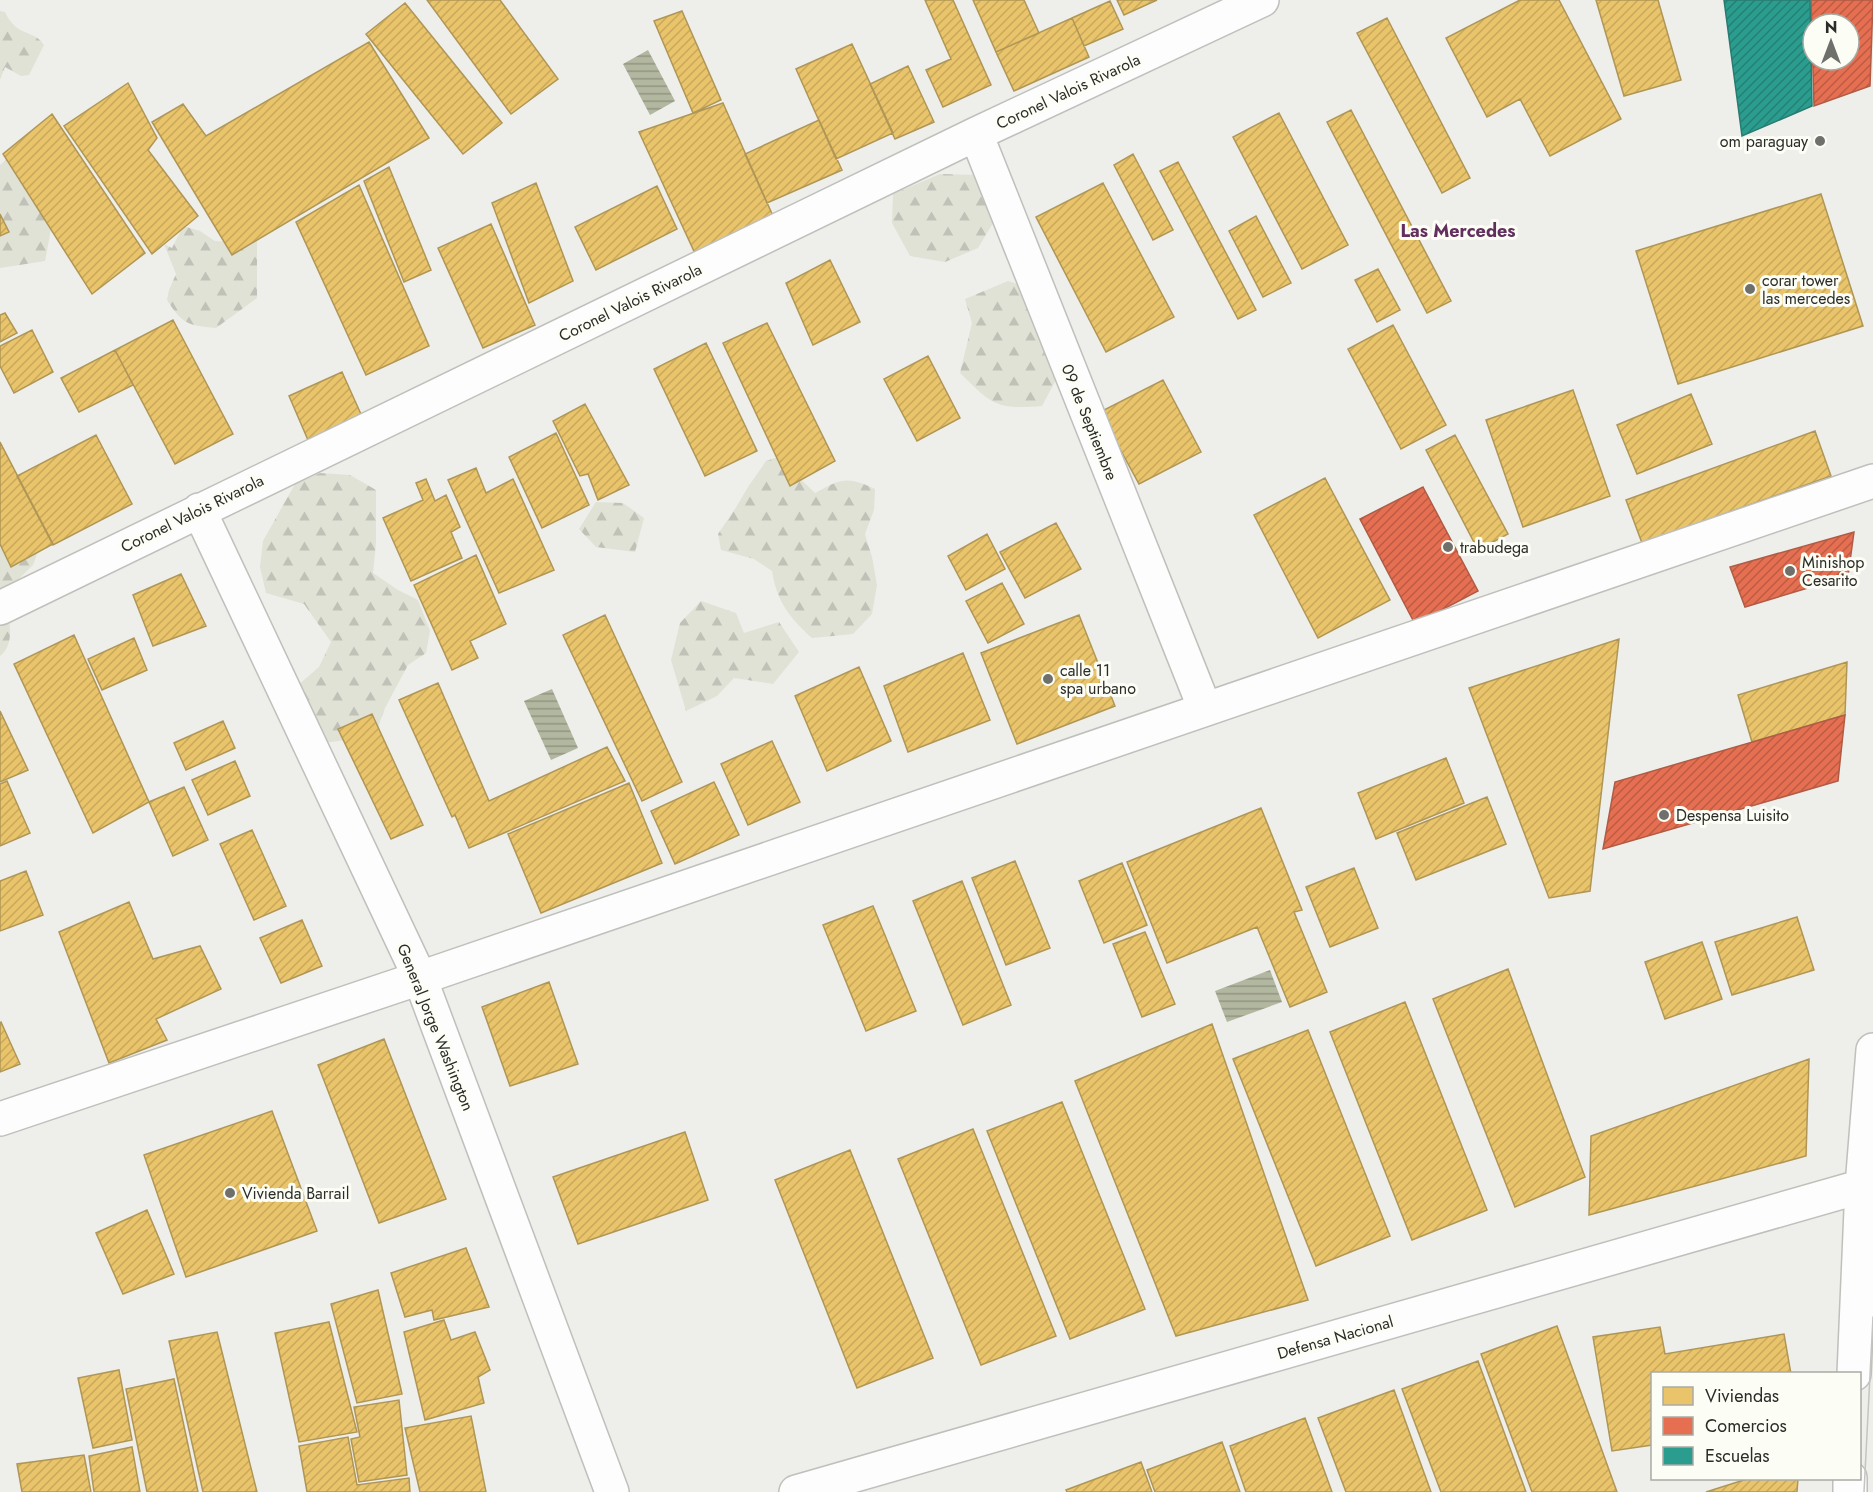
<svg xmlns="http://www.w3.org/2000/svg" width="1873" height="1492" font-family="Jost,sans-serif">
<defs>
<pattern id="forest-firs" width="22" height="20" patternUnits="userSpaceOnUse" patternTransform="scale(1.5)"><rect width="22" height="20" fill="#e0e2d6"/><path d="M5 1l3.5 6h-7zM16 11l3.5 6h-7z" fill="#c0c2b8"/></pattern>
<pattern id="water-rules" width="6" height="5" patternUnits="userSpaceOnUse" patternTransform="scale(1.5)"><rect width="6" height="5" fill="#b2b7a0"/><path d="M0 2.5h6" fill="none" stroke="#919582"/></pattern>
<pattern id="homes-hatch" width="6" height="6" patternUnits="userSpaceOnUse" patternTransform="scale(1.5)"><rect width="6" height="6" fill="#e9c46a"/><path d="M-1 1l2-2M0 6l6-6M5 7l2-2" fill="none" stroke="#c8a95c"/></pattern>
<pattern id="shops-hatch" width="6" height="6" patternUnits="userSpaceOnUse" patternTransform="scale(1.5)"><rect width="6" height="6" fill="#e76f51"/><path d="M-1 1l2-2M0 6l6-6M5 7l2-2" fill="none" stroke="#bb5b43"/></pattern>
<pattern id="schools-hatch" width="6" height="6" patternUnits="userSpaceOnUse" patternTransform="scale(1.5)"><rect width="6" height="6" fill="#2a9d8f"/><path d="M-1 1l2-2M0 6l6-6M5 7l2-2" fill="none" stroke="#248075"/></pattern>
</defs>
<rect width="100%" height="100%" fill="#eeefea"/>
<path fill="url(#forest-firs)" d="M0,11L5,12C17,38 34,29 44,45L29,75L21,76L5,67L0,80Z
M16,151L51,229L45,261L0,268V165Z
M940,174L981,175L996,218L978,248L945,262L910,256L892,223L893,194Z
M183,226L200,231L215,241L236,242L257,241V298L216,328C188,325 183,325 167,300L169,290L176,274L164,244L172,248Z
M1008,281L1050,295L1066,361L1042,406C995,410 992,404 960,373L972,323L965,299Z
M778,457L815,493C841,478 848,476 875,489L874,510L865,534L872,557L877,585L872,614L853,634L812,638C789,617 777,602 772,571L754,559L721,550L718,534L735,509L748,487L766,461Z
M320,473L350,475L376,490V543L373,573L398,590L418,600L430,631L426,653L408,665L385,708L377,730L355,739L323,743L297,686L319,667L331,642L304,604L266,593L260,567L263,541L295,484Z
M596,502L623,503L644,518L635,552L596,547L579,529Z
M0,516L41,543L33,565L1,596C9,613 17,643 0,656Z
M701,601L736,613L744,633L779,622L799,652L773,684L734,678L717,696L686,711L671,660L680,623Z"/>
<path fill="url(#water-rules)" d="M648,50L675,101L650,115L623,64Z
M552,689L578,748L551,760L524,701Z
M1270,970L1282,1002L1227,1022L1215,991Z"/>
<path fill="url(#homes-hatch)" stroke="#b09656" stroke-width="1.5" d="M427,0H500L558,79L511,114Z
M925,0H953L991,85L943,107L926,70L951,59Z
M973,0H1024L1039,33L996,52Z
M1117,0H1157L1124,15Z
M1520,0H1559L1621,119L1550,156L1520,99L1487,117L1446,38Z
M1596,0H1658L1681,80L1624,96Z
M1110,1L1123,29L1084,46L1072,18Z
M405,3L502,123L463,154L366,34Z
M682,11L721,100L693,113L654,21Z
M1072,18L1089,57L1014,91L996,52Z
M1387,18L1470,178L1442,193L1357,33Z
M369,42L429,138L232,255L152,122L183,104L206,136Z
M852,44L893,133L836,159L796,69Z
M908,66L934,122L895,139L870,84Z
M128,83L157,138L148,150L198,216L152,254L64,126Z
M723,103L777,225L698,260L639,132Z
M1351,110L1451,301L1427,313L1327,122Z
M1279,113L1348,245L1302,269L1233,137Z
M52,114L145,253L92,294L3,154Z
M819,120L842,170L767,203L745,154Z
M1133,154L1173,230L1153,240L1114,165Z
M1178,162L1256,310L1238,319L1160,171Z
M389,167L431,270L404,282L364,181Z
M536,183L573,281L529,303L492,203Z
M1103,183L1174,317L1106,352L1036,217Z
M359,185L429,346L366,375L296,222Z
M657,186L677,229L596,270L575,227Z
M1821,194L1863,326L1678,384L1636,251Z
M0,214L9,232L0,236Z
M1256,216L1291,283L1263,297L1229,231Z
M491,224L535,325L483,348L438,248Z
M830,260L860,322L813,345L786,283Z
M1378,269L1400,310L1377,322L1355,280Z
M5,313L17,333L0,342V315Z
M173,320L233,434L175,464L115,350Z
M767,323L835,461L790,486L723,343Z
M1393,325L1446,425L1401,449L1348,349Z
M32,330L53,372L14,393L0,366V346Z
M706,343L757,451L705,476L654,369Z
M115,350L133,385L79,412L61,378Z
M928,356L960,418L917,441L884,379Z
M342,372L365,423L311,447L289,396Z
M1163,380L1201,452L1139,484L1100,412Z
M1573,390L1610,496L1523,527L1486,420Z
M1691,394L1712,444L1637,474L1617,425Z
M585,404L629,485L598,500L588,474L580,476L553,421Z
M1815,431L1831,476L1642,543L1626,500Z
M556,433L589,505L542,528L509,457Z
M96,435L132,504L53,545L17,476Z
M1455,435L1508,534L1478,550L1426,450Z
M0,442L53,544L11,567L0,544Z
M476,468L486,493L513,479L554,570L499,593L448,480Z
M1325,478L1390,600L1318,638L1254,515Z
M426,479L435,501L446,495L460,527L451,532L462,558L411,581L383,518L423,500L416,483Z
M1056,523L1081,569L1025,598L1000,552Z
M987,534L1005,569L966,590L948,556Z
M476,555L506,624L470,641L478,658L452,670L414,585Z
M181,574L206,626L153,646L133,595Z
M1002,583L1024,624L988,643L966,601Z
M605,615L682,782L642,801L563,635Z
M1079,615L1115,706L1017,744L981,653Z
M74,635L149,802L93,833L14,664Z
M134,638L147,670L102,690L88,659Z
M1619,639L1590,891L1549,898L1469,688Z
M963,653L990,720L908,752L884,686Z
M1847,662L1845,715L1752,742L1738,695Z
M859,667L891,741L827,771L795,696Z
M438,683L489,801L607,747L625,781L469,848L455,815L452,817L399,700Z
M0,711L28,770L0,782Z
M372,714L423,825L391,839L338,729Z
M223,721L235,748L186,770L174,743Z
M772,741L800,802L748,825L721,764Z
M1446,758L1464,803L1376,839L1358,793Z
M235,761L250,796L208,815L192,780Z
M7,781L30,833L0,846V784Z
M714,782L739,835L675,864L651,811Z
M629,783L662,863L541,913L508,834Z
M184,787L208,840L173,856L149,802Z
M1487,797L1506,844L1416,880L1397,833Z
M1261,808L1302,910L1294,912L1327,992L1290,1007L1257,927L1167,963L1127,862Z
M252,830L286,906L254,920L220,844Z
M1015,861L1050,948L1006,965L972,878Z
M1122,863L1147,925L1104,943L1079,881Z
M1354,868L1378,928L1330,947L1306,887Z
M26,871L43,915L0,931V881Z
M962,881L1011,1005L963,1025L913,901Z
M129,902L153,959L200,946L221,989L156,1019L167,1040L109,1063L59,932Z
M873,906L916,1011L866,1031L823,925Z
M1797,917L1814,970L1732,995L1715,942Z
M302,920L322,966L281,983L260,938Z
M1145,932L1175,1004L1142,1017L1113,944Z
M1702,942L1722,999L1665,1019L1645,962Z
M1508,969L1585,1177L1515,1207L1433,999Z
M549,982L578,1064L510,1086L482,1007Z
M1405,1002L1487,1210L1412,1240L1330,1032Z
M1,1022L20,1064L0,1072V1023Z
M1212,1024L1308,1300L1176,1336L1075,1081Z
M1308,1030L1390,1236L1316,1266L1233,1059Z
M384,1039L446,1199L379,1223L318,1065Z
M1809,1059L1806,1156L1589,1215L1591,1136Z
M1062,1102L1145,1309L1070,1339L987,1131Z
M272,1111L317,1231L186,1277L144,1155Z
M973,1129L1056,1336L981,1365L898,1159Z
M685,1132L708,1200L578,1244L553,1177Z
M850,1150L933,1358L857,1388L775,1180Z
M147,1210L174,1274L123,1294L96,1233Z
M466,1248L489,1307L434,1320L432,1310L405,1317L391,1273Z
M378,1290L402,1394L357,1403L331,1304Z
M444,1320L451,1340L475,1332L490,1370L478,1377L484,1403L425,1420L404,1332Z
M329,1322L357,1432L299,1442L275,1333Z
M1557,1326L1617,1492H1532L1481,1354Z
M1660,1327L1665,1354L1784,1334L1791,1374H1652V1445L1612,1451L1593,1337Z
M217,1332L257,1492H203L169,1341Z
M1478,1361L1526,1492H1441L1402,1389Z
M119,1370L132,1440L93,1448L78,1378Z
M174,1379L198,1492H147L126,1389Z
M1394,1390L1431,1492H1346L1318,1418Z
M399,1400L407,1475L359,1482L351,1439L360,1437L354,1407Z
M471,1416L486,1492H420L405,1428Z
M1305,1418L1332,1492H1246L1230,1446Z
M348,1437L357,1485L409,1478L410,1492H307L299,1446Z
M1222,1442L1240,1492H1155L1147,1470Z
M132,1447L140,1492H94L89,1456Z
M84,1455L91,1492H22L17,1464Z
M1141,1462L1152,1492H1067L1066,1490Z
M1750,1478H1798L1797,1492H1706Z"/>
<path fill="url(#shops-hatch)" stroke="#af5b45" stroke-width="1.5" fill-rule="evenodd" d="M1811,0H1873L1870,86L1814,106ZM1813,24H1849V60H1813Z
M1423,487L1478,591L1415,624L1360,519Z
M1854,532L1848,576L1745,607L1730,567Z
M1845,715L1838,781L1603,849L1615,782Z"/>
<path fill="url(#schools-hatch)" stroke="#2a7b70" stroke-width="1.5" d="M1724,0H1810L1812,106L1742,136Z"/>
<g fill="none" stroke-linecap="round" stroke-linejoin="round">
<defs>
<path id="minor" d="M976,134L1205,709
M199,510L420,978L612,1492
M0,608L976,134L1262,0
M1854,1374L1862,1186L1873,1050
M796,1492L1873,1183
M1850,1492V1478"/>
<path id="tertiary" d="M0,1119L420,978L1873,481"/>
</defs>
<use href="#minor" stroke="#bfbfbc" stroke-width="36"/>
<use href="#tertiary" stroke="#bfbfbc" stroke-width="36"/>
<use href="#minor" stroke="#fcfdfc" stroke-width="33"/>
<use href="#tertiary" stroke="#fcfdfc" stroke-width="33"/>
<path stroke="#c4c4c3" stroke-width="1.5" d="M1864,1492L1873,1317"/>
</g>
<g fill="#6f706c" stroke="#fcfef6" stroke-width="2">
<circle cx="1820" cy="141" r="6"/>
<circle cx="1750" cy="289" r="6"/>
<circle cx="1448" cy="547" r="6"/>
<circle cx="1790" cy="571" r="6"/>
<circle cx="1048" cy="679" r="6"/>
<circle cx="1664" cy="815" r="6"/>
<circle cx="230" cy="1193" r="6"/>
</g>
<g text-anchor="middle" stroke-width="6" stroke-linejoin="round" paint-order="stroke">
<g font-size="16" fill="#2b2c28" stroke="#fcfef6">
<text transform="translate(1068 91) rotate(-25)" y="6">Coronel Valois Rivarola</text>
<text transform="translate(630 302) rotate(-26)" y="6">Coronel Valois Rivarola</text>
<text transform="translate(1090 422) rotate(68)" y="6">09 de Septiembre</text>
<text transform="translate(192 513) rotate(-26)" y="6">Coronel Valois Rivarola</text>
<text transform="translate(436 1027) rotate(68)" y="6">General Jorge Washington</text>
<text transform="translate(1335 1337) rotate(-16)" y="6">Defensa Nacional</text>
</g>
<g font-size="16" fill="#2b2c28" stroke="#fcfef6" text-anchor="start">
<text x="1808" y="147" text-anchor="end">om paraguay</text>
<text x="1762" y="286">corar tower<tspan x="1762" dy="18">las mercedes</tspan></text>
<text x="1460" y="553">trabudega</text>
<text x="1802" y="568">Minishop<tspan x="1802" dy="18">Cesarito</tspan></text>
<text x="1060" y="676">calle 11<tspan x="1060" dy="18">spa urbano</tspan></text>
<text x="1676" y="821">Despensa Luisito</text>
<text x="242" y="1199">Vivienda Barrail</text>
</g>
<g font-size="18" font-weight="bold" fill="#622f5e" stroke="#fcfef6">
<text x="1458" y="237">Las Mercedes</text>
</g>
</g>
<rect x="1651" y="1372" width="210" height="108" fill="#fcfef6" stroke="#a8aaa4" stroke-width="1.5"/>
<rect x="1663" y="1387" width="30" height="18" fill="#e9c46a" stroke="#a8aaa4" stroke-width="1.5"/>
<text x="1705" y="1402" font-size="18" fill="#2b2c28">Viviendas</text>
<rect x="1663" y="1417" width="30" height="18" fill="#e76f51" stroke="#a8aaa4" stroke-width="1.5"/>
<text x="1705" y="1432" font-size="18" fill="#2b2c28">Comercios</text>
<rect x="1663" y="1447" width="30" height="18" fill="#2a9d8f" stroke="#a8aaa4" stroke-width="1.5"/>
<text x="1705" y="1462" font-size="18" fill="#2b2c28">Escuelas</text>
<g transform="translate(1831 42)"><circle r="28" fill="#fcfef6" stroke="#a8aaa4" stroke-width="1.5"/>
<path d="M0-4.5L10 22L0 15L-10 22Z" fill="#6f706c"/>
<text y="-9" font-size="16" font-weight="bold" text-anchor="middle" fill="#2b2c28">N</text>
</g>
</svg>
